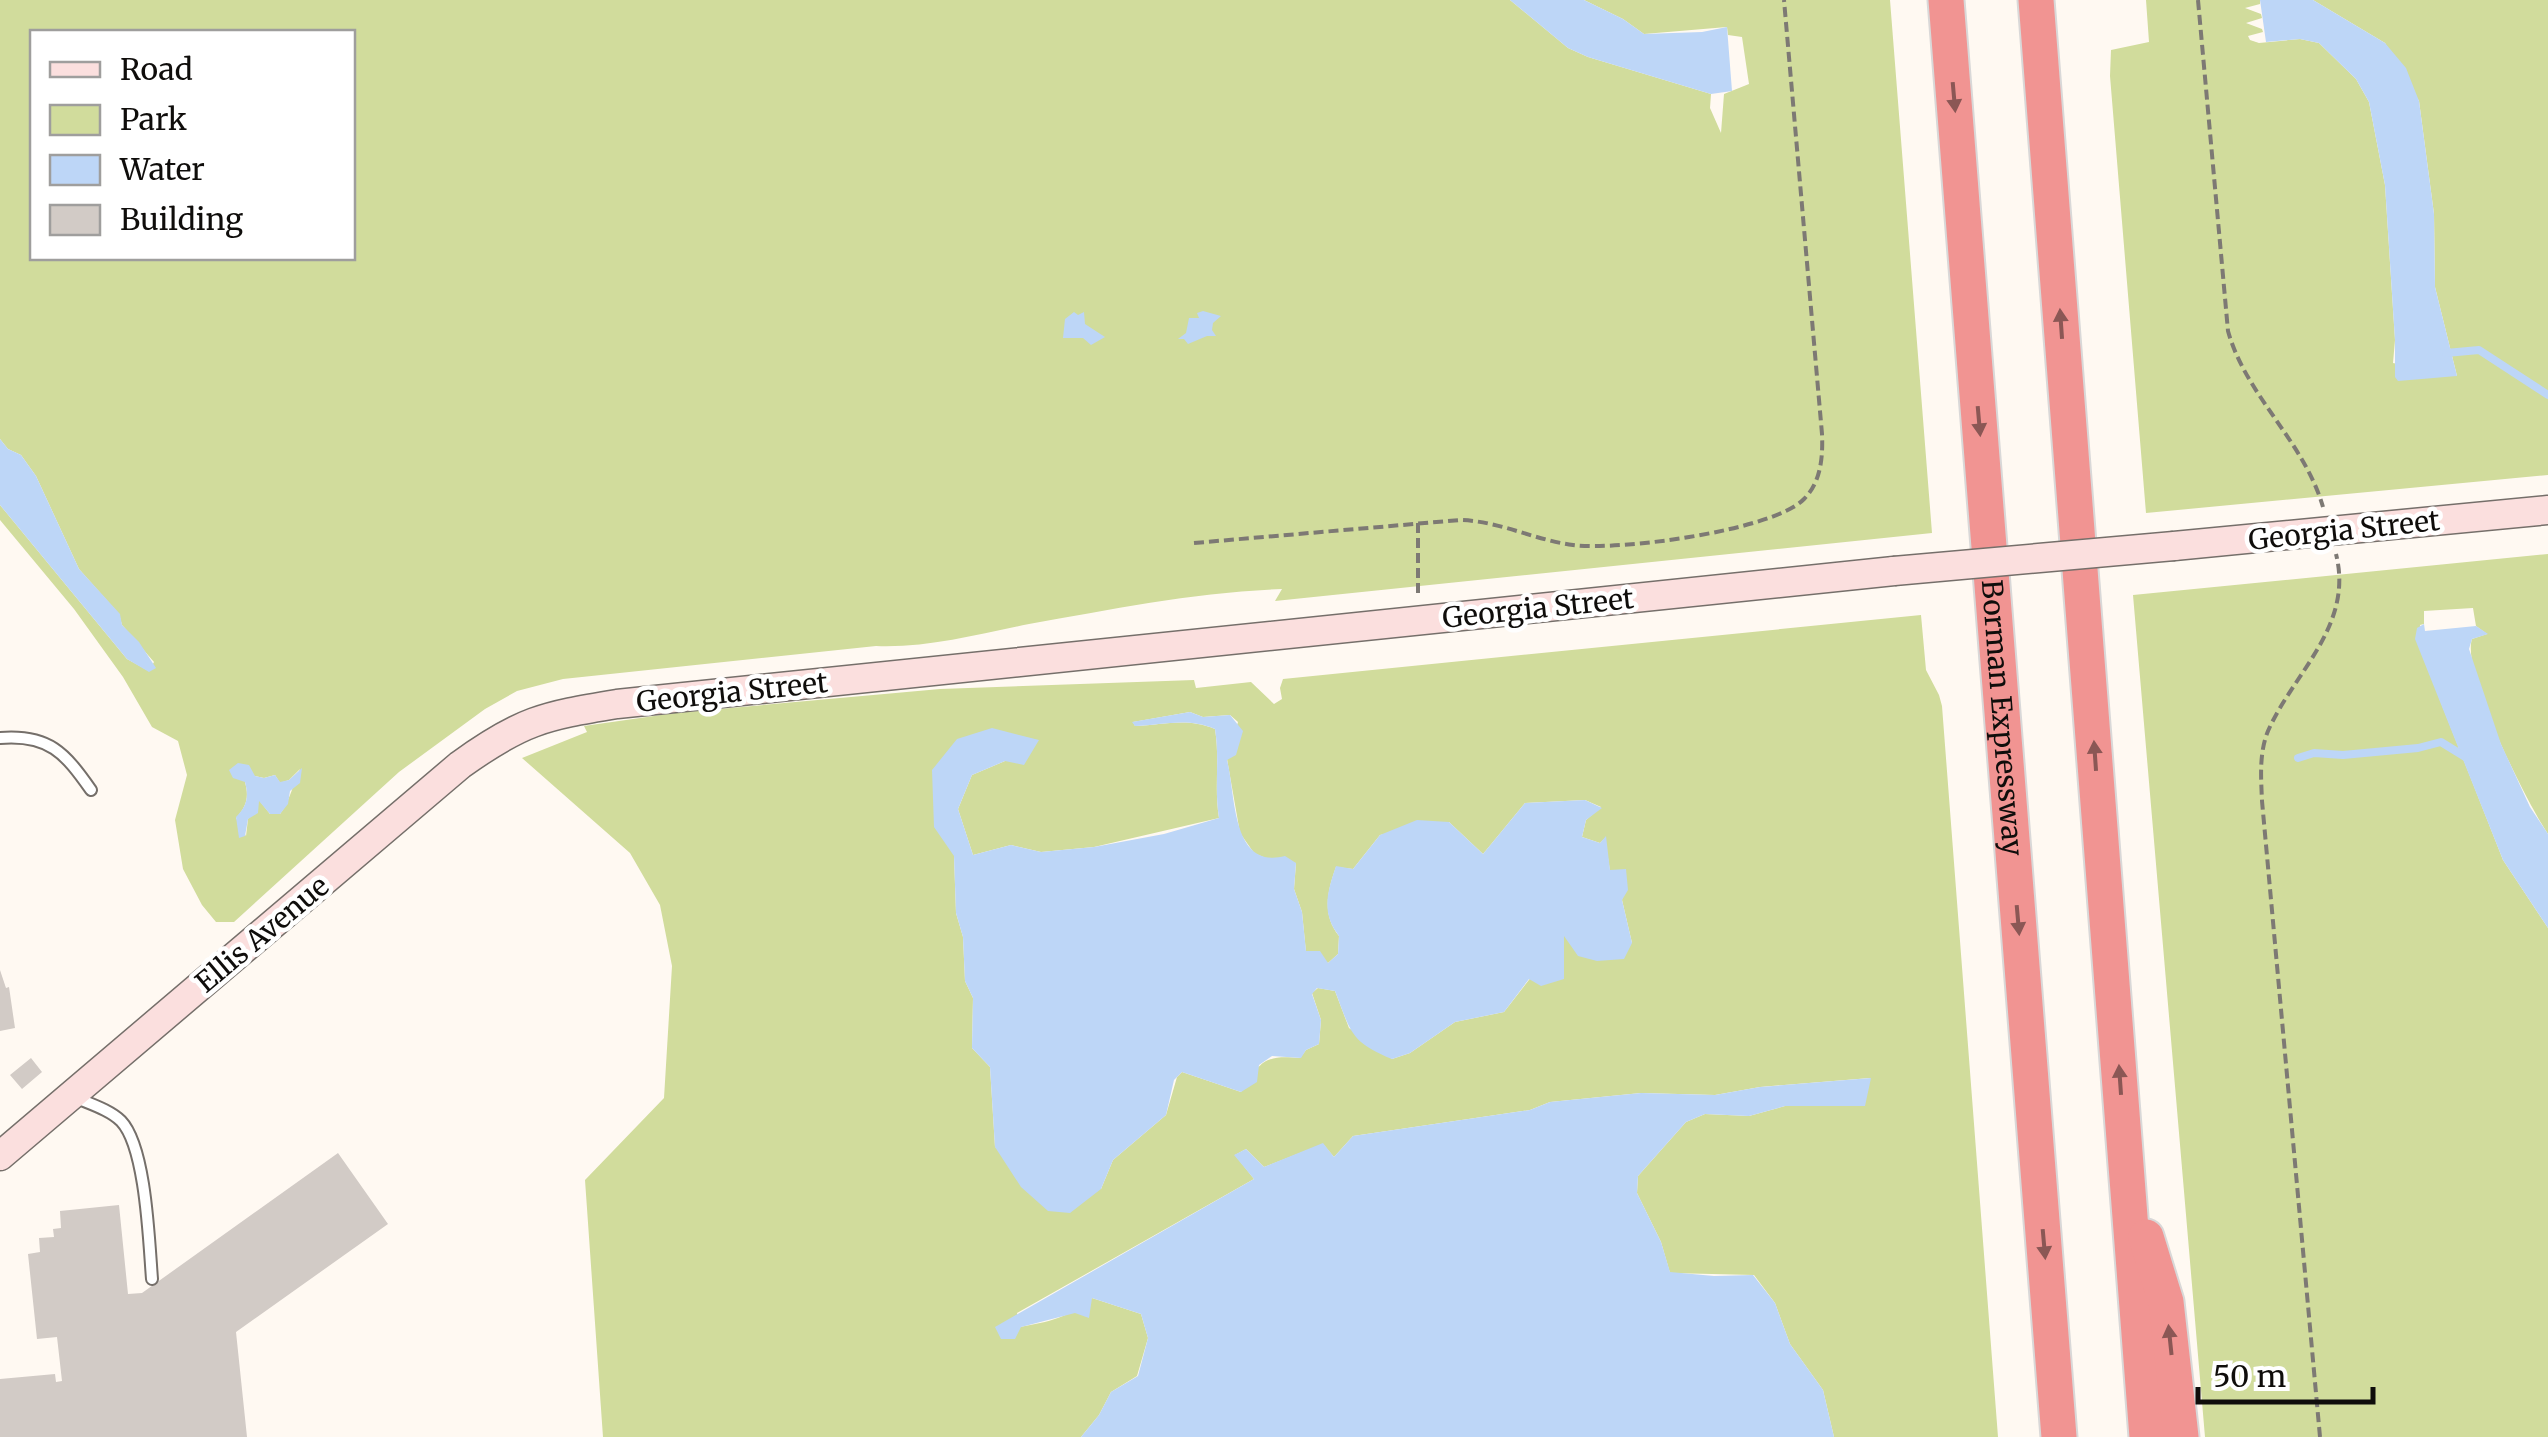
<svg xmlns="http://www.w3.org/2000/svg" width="2548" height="1437" font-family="Merriweather,serif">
<rect width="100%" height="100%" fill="#fff9f2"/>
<path fill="#d1dc9c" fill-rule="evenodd" d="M0,0H1510L1568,48L1588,57L1711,94L1710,108L1721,133L1724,94L1749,84L1742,37L1728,35L1727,27L1644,34L1623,19L1584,0H1890L1932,533L1275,601L1282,589C1197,592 1113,609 1029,624C978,634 928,648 876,646L563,679L517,691L485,709L399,772L234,922H216L202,905L183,869L175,820L187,775L178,741L152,727L123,677L74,609L0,520V505L127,659L149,671L154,662L122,625L119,614L79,569L36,476L21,455L8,449L0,439ZM32,32H352V258H32ZM300,769C293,784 290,801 280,814H270L259,800L248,819L246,836L236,818C247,806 249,797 245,782L255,776L264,778L275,775L280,783L289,780Z
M2146,0H2260V4L2245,8L2261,14L2262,18L2246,23L2262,29L2263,32L2248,36L2250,40L2259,43L2300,39L2319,43L2356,79L2369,102L2385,185L2395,340L2393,363L2457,376L2435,287L2434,214L2419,101L2385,43L2313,0H2548V475L2146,513L2110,76L2111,50L2149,42Z
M2548,554V834C2527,803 2461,672 2472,639L2487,634L2476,626L2473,608L2424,611V624L2420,625L2438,695L2503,860L2548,928V1437H2205L2133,595Z
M1921,615L1926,670L1939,695L1942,706L1998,1437H1834L1823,1390L1790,1344L1775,1303L1754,1275L1670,1273L1661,1242L1637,1193L1638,1176L1686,1122L1705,1114L1749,1116L1785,1106H1864L1870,1078L1760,1087L1715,1095L1641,1093L1550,1102L1530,1110L1353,1136L1334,1157L1323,1144L1264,1167L1246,1149L1235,1155L1254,1179L1017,1313L1020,1327C1048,1322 1071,1317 1092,1298L1141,1314L1148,1338L1137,1376L1111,1392L1099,1415L1081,1437H603L585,1180L664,1098L672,966L660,905L630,853L522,758L587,732L584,726L675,713L940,689L1194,680L1196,688L1251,682L1274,704L1282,699L1280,688L1283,679ZM1190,712L1203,717L1230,715L1238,722L1227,759L1240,833L1254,853L1270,860L1296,863L1294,889L1302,912L1306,952L1328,963L1338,954L1339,936C1322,915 1327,892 1336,867L1353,869L1380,835L1449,822L1483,854L1525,803L1585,800L1601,807L1586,820L1582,837L1600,843L1605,838L1610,871L1626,870L1622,900L1632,943L1564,935L1504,1012L1455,1022L1410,1053L1392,1059L1349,1028L1335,991L1318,988L1312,993L1321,1020L1319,1044L1306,1050L1300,1058C1263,1055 1261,1061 1241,1092L1182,1072L1177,1077L1166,1115L1113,1160L1101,1189L995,1147L990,1067L972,1048L973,998L965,981L963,937L956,913L954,856L957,739L1005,761L972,775L958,809L973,855L1011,845L1041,852L1094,847L1219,818C1214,788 1220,760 1215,729C1187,717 1163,725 1135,726L1133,722Z"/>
<path fill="#bdd6f7" d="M1510,0H1584L1623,19L1644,34L1702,32L1727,27L1732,91L1711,94L1588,57L1568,48Z
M2260,0H2313L2385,43L2406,68L2419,101L2434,214L2435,287L2457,376L2398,381L2395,377V340L2385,185L2369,102L2356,79L2319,43L2300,39L2266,42Z
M1203,311L1221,316L1213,323L1212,330L1216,336H1207L1188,344L1184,339H1178L1186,333L1189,318H1199L1197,313Z
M1074,312L1078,315L1084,312L1085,324L1105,337L1091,345L1083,338H1063L1065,319Z
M0,439L8,449L21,455L36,476L79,569L120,614L122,625L139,642L156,668L149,672L127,659L0,505Z
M2424,624L2425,631L2476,626L2488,634L2472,639L2469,649L2501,744L2530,807L2548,834V928L2503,860L2415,639L2417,628Z
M1190,712L1203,717L1230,715L1243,731L1236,755L1227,760C1236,795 1231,870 1285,856L1296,863L1294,889L1302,912L1306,951H1320L1328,963L1338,954L1339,936C1321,913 1327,893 1336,866L1353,869L1380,835L1417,820L1449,822L1483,854L1525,803L1585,800L1602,808L1586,820L1582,837L1600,843L1606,836L1610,870L1626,869L1628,890L1622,900L1632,943L1624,959L1597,961L1578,956L1564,936V979L1541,986L1529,979L1504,1012L1455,1022L1410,1053L1392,1059C1350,1042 1351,1032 1335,991L1317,988L1312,994L1321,1020L1319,1044L1306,1050L1301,1058L1272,1056L1259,1065L1257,1082L1241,1092L1182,1072L1174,1080L1166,1115L1113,1160L1101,1189L1070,1213L1048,1211L1021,1187L995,1147L990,1067L972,1048L973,998L965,981L963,937L956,913L954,856L934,827L932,770L957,739L992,728L1039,740L1024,765L1005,761L972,775L958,809L973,855L1011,845L1041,852L1094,847L1164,834L1219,818C1214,788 1220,760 1215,729C1188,717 1163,725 1135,726L1132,722Z
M238,763L249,765L255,776L264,778L275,775L280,782L289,780L302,768L300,783L290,791L288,804L280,814H270L259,801L258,813L248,819L245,836L239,838L236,817C247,806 249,797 245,782L233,778L229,770Z
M1871,1078L1865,1106H1785L1749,1116L1705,1114L1686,1122L1638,1176L1637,1193L1661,1242L1670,1272L1714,1276L1753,1275L1775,1303L1790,1344L1823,1390L1834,1437H1081L1099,1415L1111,1392L1138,1376L1148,1338L1141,1314L1092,1298L1089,1318L1075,1313L1021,1327L1015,1339H1001L995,1327L1254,1179L1234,1155L1246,1149L1264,1167L1323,1143L1334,1157L1353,1136L1530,1110L1550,1102L1641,1093L1715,1095L1760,1087Z"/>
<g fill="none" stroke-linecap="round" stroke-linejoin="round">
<path stroke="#bdd6f7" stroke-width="8" d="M2446,353L2479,350L2548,395
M2298,758L2314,753L2343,755L2418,748L2441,742L2467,758"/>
</g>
<path fill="#d2cbc6" d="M0,970L6,988L9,987L15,1028L0,1031Z
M31,1058L42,1072L22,1089L10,1075Z
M338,1153L388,1224L236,1332L247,1437H0V1379L55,1374L56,1382L62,1381L57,1337L37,1339L28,1254L40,1252L39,1238L54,1237L53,1229L61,1228L60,1211L119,1205L128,1294L142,1293Z"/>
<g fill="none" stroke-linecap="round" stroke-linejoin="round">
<defs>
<path id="lane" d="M0,738C49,734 65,753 91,790
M72,1096C87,1103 109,1109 121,1121C146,1147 149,1242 152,1279"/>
<path id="secondary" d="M2174,546L2548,510
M0,1156L460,765C521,721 543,716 617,704L1894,571"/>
<g id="highway">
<path id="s1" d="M1946,0L2059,1437"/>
<path d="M2036,0L2147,1437"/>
<path d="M2146,1237L2166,1302L2181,1437"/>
</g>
</defs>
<use href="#lane" stroke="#756f6a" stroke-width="14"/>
<use href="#secondary" stroke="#756f6a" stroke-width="31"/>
<use href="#highway" stroke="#d9d8d8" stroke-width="39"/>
<path stroke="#7d7974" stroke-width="4" stroke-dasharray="10 5" stroke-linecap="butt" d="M2198,0L2228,331C2246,396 2304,441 2323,507
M1418,523V596
M1194,543L1460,520C1500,521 1534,540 1573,545C1618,551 1773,531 1804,499C1821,482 1823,457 1822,434L1784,0
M2320,1437L2262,801C2261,777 2259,753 2268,731C2294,672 2354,626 2336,554"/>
<use href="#lane" stroke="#fff" stroke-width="10"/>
<use href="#secondary" stroke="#fbdfde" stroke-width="28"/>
<use href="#highway" stroke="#f19492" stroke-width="35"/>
<defs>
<path id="secondary-bridge" d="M1894,571L2174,546"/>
</defs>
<use href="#secondary-bridge" stroke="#756f6a" stroke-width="31" stroke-linecap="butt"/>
<use href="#secondary-bridge" stroke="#fbdfde" stroke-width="28"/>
</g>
<defs><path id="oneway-solid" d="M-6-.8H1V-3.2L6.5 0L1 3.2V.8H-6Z" transform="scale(2.5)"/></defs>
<g fill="#8b5755">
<use href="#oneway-solid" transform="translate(1954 97) rotate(85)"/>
<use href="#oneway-solid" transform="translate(2061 324) rotate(-94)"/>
<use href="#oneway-solid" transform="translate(1979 421) rotate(85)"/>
<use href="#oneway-solid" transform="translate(2095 756) rotate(-94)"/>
<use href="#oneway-solid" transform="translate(2018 920) rotate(85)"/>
<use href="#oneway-solid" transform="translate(2120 1080) rotate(-94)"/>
<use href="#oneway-solid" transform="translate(2044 1244) rotate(85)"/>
<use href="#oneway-solid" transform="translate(2170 1340) rotate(-96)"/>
</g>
<g text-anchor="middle" stroke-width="9" stroke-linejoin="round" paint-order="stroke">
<g font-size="28" fill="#0f0d0b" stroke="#fff">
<text transform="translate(2344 530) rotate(-6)" y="10">Georgia Street</text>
<text transform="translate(1538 608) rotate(-6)" y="10">Georgia Street</text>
<text transform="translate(732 692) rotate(-6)" y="10">Georgia Street</text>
<text dy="10" stroke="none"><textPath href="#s1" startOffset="720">Borman Expressway</textPath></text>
<text transform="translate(262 934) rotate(-40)" y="10">Ellis Avenue</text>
</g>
</g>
<rect x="30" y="30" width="325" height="230" fill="#ffffff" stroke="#9f9e9d" stroke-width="2.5"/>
<rect x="50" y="62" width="50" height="15" fill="#fbdfde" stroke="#9f9e9d" stroke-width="2.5"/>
<text x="120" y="80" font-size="30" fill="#0f0d0b">Road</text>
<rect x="50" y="105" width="50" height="30" fill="#d1dc9c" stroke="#9f9e9d" stroke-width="2.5"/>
<text x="120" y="130" font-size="30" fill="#0f0d0b">Park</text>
<rect x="50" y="155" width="50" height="30" fill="#bdd6f7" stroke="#9f9e9d" stroke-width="2.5"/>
<text x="120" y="180" font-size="30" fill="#0f0d0b">Water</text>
<rect x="50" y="205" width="50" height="30" fill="#d2cbc6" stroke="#9f9e9d" stroke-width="2.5"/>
<text x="120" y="230" font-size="30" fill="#0f0d0b">Building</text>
<path d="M2198 1387v15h175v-15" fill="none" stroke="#0f0d0b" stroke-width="5"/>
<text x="2213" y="1387" font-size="30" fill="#0f0d0b" stroke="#ffffff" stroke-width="8" paint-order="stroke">50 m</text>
</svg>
